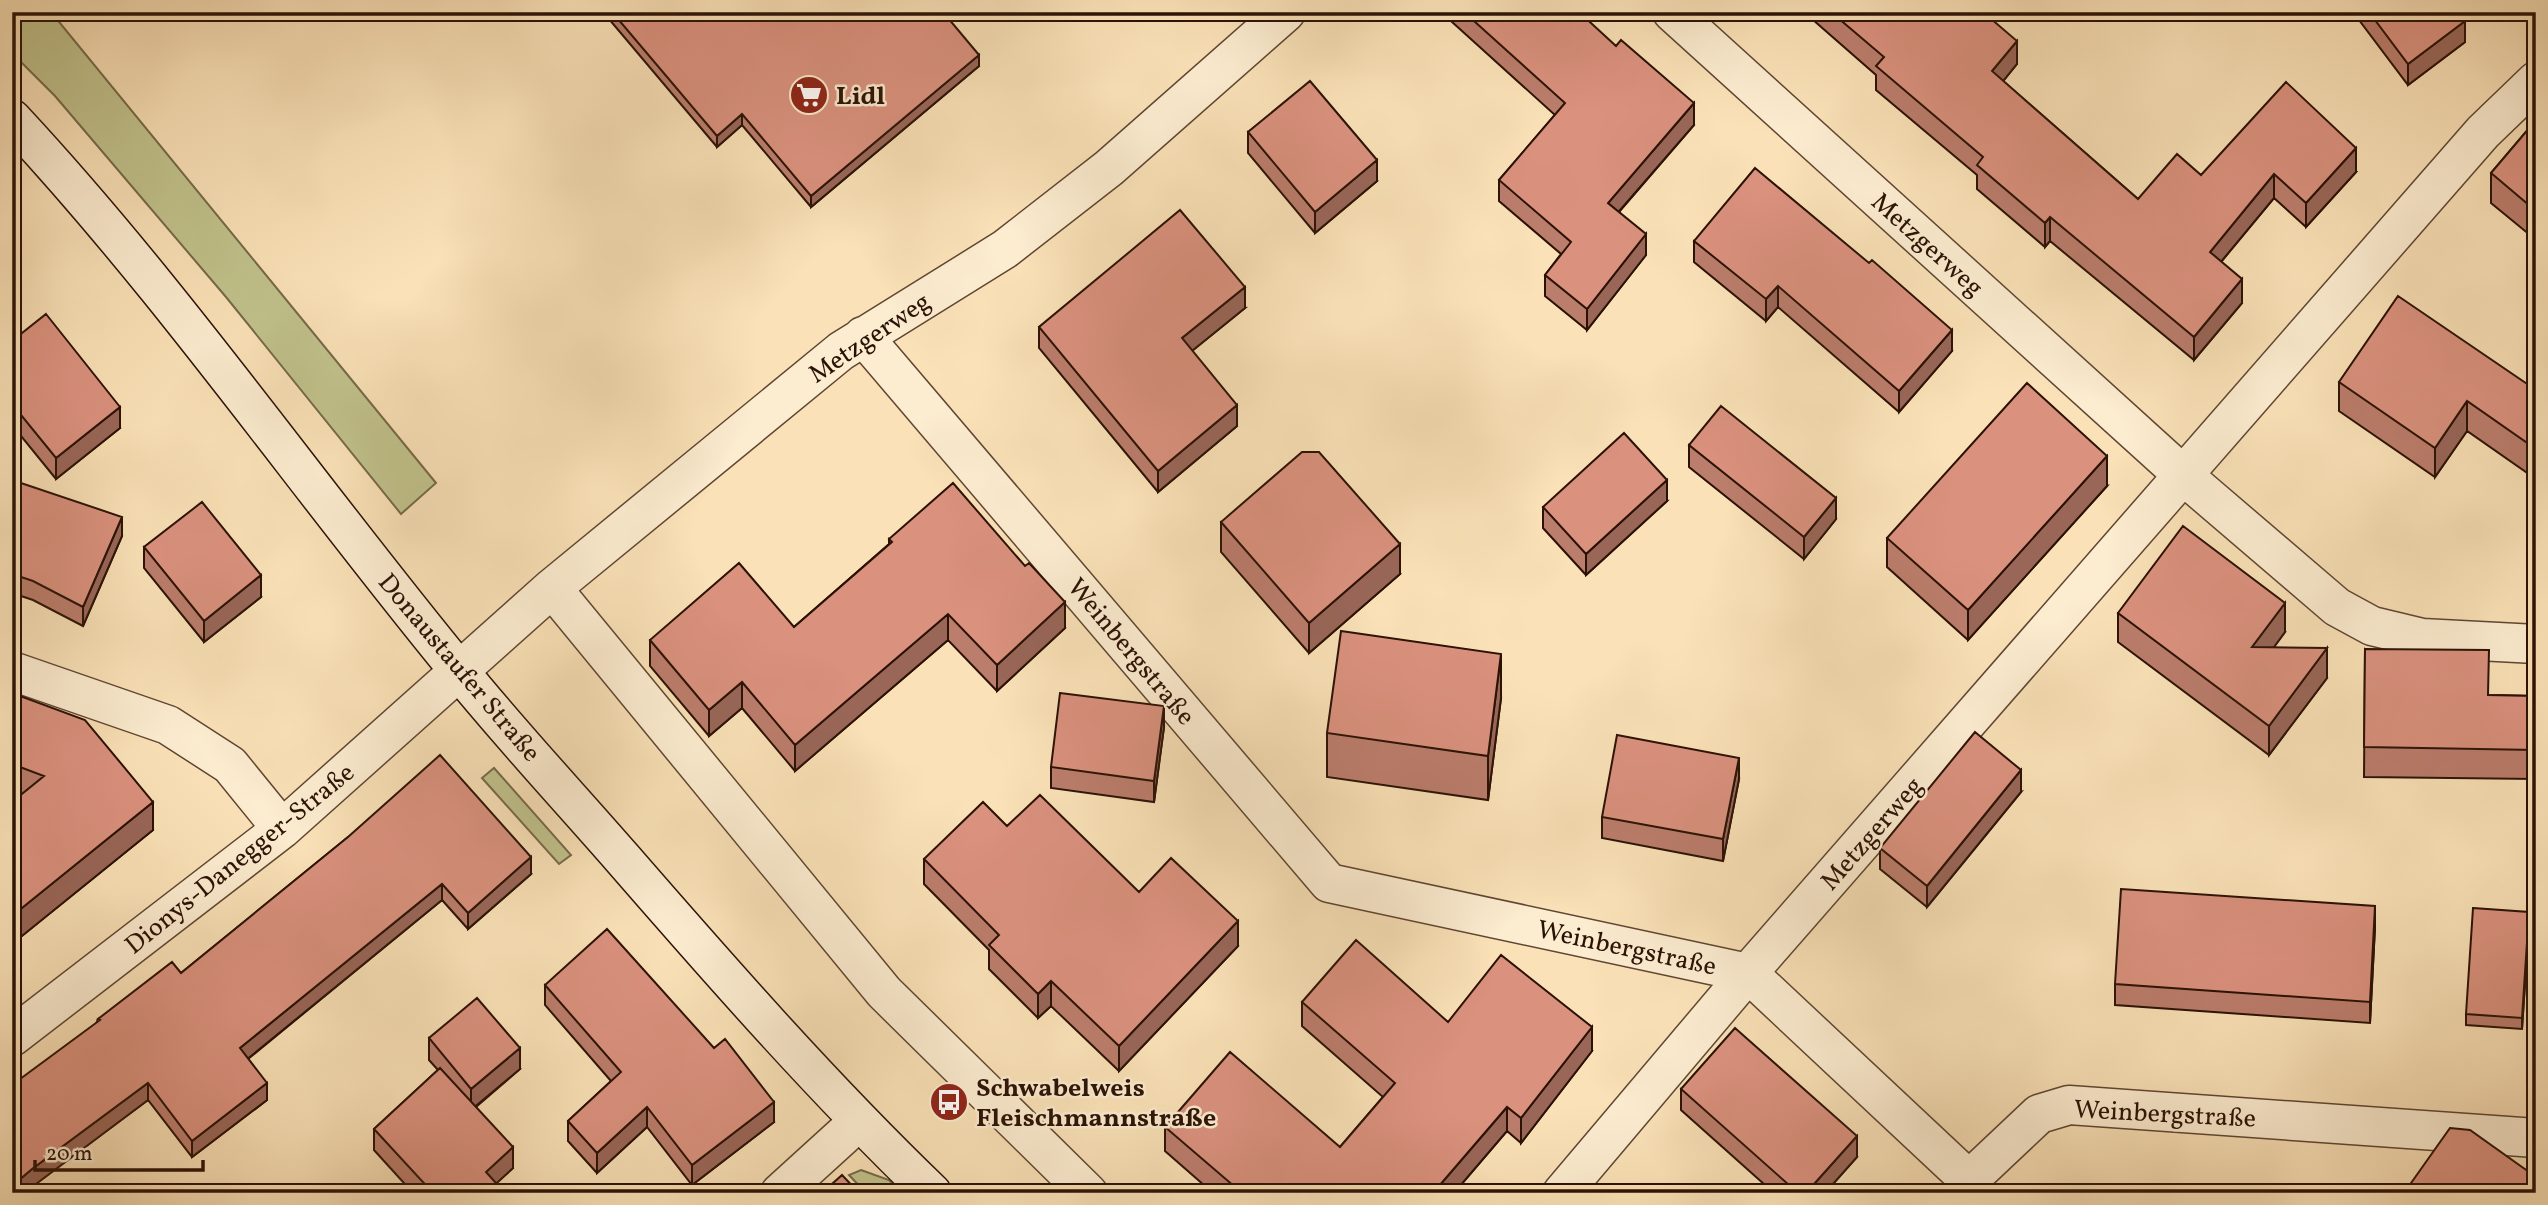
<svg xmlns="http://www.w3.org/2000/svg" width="2548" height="1205" font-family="Vollkorn,serif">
<rect width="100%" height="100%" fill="#fae1b7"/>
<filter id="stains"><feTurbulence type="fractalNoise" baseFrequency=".00286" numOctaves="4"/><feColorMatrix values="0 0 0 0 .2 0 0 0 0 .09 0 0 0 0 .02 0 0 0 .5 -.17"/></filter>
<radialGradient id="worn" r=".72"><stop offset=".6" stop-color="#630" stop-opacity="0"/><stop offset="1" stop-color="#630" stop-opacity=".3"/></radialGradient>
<path fill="#c1c28c" stroke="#766a49" stroke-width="2" d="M12,12H51L436,483L401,514L226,297L55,96L12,53Z
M494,768L571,855L559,864L482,778Z
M861,1170L889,1180L902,1193H866L849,1175Z"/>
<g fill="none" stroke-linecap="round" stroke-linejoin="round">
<defs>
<path id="minor" d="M1672,12L2184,476L2337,607L2372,626L2422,638L2536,644
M863,336L1329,883L1748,973L1969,1180L2039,1114L2069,1105L2536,1138
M552,588L884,992L1088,1193
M12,671L168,725L230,765L282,829
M12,1037L282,829L552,588L841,351L1005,249L1109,168L1286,12
M780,1193L858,1122
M1562,1193L1748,973L2483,132L2536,81"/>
<path id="secondary" d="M12,119C174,293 309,489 460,672C512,736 569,797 623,859C723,974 823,1088 932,1193"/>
</defs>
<use href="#minor" stroke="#5f4632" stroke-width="41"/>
<use href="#secondary" stroke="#2b1206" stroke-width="41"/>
<use href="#minor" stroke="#fcecd0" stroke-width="38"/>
<use href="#secondary" stroke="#fcecd0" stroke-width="38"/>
</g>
<path fill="#bb7d6c" stroke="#2b1206" stroke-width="2" d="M603,12H943L979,66L811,207L742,125L717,147Z
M1441,12H1579L1694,125L1619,212L1646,255L1587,330L1545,296V275L1561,254L1499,201V180L1555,115Z
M1804,12H1983L2017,64L2003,81L2138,199L2201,175L2356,172L2306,227L2274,198L2221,262L2242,303L2194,360L2050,241L2045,247L1977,189V175L1876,90V75Z
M2353,12H2458L2465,42L2408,85Z
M2536,120V240L2491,203V173Z
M1248,132L1377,181L1315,233L1248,153Z
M1694,241L1952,351L1899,412L1778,307L1766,321L1694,262Z
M1245,308L1192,351L1237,426L1158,492L1039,348V327Z
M12,341L120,428L56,479L12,425Z
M2339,382L2536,390V479L2467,431L2435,477L2339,411Z
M1689,445L1836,519L1804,559L1689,467Z
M12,480L122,536L83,626L33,600L12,593Z
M2107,486L1968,640L1887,567V538Z
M1667,501L1586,575L1543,528V507Z
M1221,522L1400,574L1309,653L1221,552Z
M889,539L1065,628L997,691L948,640L795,771L742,708L709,736L650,666V640L794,627L889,544Z
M144,547L261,597L204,642L144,568Z
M2118,613L2285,632L2274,647L2327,678L2269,755L2118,642Z
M2365,649L2488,695L2536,696V779L2364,777Z
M12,693L153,830L12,944V802L20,795L12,792Z
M1501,698L1488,800L1327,777V733Z
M1164,727L1154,802L1051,788V767Z
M1739,779L1723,861L1602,838V817Z
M2021,792L1927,907L1880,869V848Z
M1007,826L1139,892L1238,946L1119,1071L1051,1006L1038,1018L989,969V950L924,884V859Z
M348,837L531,874L468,929L442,900L248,1059L267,1100L192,1157L148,1100L32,1186L98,1019L181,973Z
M2529,923L2522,1029L2466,1025V1014Z
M2375,927L2370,1023L2115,1005V984Z
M545,985L774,1122L692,1185L647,1127L597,1173L568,1141V1121L611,1081L545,1005Z
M1302,1002L1448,1022L1592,1051L1521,1143L1507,1131L1454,1193H1213L1165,1151V1127L1340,1147L1383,1097L1302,1026Z
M429,1038L520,1069L476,1107L513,1168L496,1183L505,1193H413L374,1150V1129L438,1070L429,1060Z
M1681,1089L1857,1157L1825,1193H1774L1681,1110Z"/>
<path fill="#996658" stroke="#2b1206" stroke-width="2" d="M2465,21V42L2408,85V64Z
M2017,41V64L1992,95V71Z
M979,55V66L811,207V196Z
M1694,103V125L1608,224V203Z
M742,114V125L717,147V136Z
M2356,148V172L2306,227V203Z
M1377,160V181L1315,233V212Z
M2274,174V198L2210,275V252Z
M2050,217V241L2045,247V223Z
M1646,234V255L1587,330V309Z
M2242,279V303L2194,360V337Z
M1778,286V307L1766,321V299Z
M1245,287V308L1182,359V338Z
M1952,330V351L1899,412V391Z
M2467,401V431L2435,477V448Z
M1237,405V426L1158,492V471Z
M120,407V428L56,479V458Z
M2107,456V486L1968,640V610Z
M1667,480V501L1586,575V554Z
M1836,498V519L1804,559V537Z
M122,517V536L83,626V607Z
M1400,544V574L1309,653V623Z
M261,575V597L204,642V621Z
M1065,602V628L997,691V665Z
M2285,603V632L2252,677V647Z
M948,614V640L795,771V745Z
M2327,648V678L2269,755V726Z
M1501,654V698L1488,800V756Z
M742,682V708L709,736V710Z
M1164,706V727L1154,802V781Z
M1739,758V779L1723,861V839Z
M2021,770V792L1927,907V886Z
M153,802V830L12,944V916Z
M531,857V874L468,929V913Z
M442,884V900L240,1065V1048Z
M2375,906V927L2370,1023V1002Z
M2529,912V923L2522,1029V1018Z
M1238,921V946L1119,1071V1046Z
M1051,981V1006L1038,1018V994Z
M1592,1027V1051L1521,1143V1118Z
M520,1048V1069L471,1110V1089Z
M148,1083V1100L24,1193H12V1186L32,1169Z
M267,1083V1100L192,1157V1141Z
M774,1102V1122L692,1185V1165Z
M647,1107V1127L597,1173V1153Z
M1507,1107V1131L1454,1193H1433Z
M1857,1136V1157L1825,1193H1806Z
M513,1147V1168L486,1193V1172Z"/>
<path fill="#da917e" stroke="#2b1206" stroke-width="2" d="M612,12H943L979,55L811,196L742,114L717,136Z
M1464,12H1579L1616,46L1621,40L1694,103L1608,203L1646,234L1587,309L1545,275L1571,242L1499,180L1565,103Z
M1831,12H1983L2017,41L1992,71L2138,199L2177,154L2201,175L2286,82L2356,148L2306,203L2274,174L2210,252L2242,279L2194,337L2050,217L2045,223L1977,165L1983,157L1876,66L1884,57Z
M2369,12H2458L2465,21L2408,64Z
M1310,81L1377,160L1315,212L1248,132Z
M2536,120V211L2491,173Z
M1755,168L1869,263L1872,260L1952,330L1899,391L1778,286L1766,299L1694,241Z
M1180,210L1245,287L1182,338L1237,405L1158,471L1039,327Z
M2398,296L2536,390V449L2467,401L2435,448L2339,382Z
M46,314L120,407L56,458L12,404V341Z
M2027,383L2107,456L1968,610L1887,538Z
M1721,406L1836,498L1804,537L1689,445Z
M1624,433L1667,480L1586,554L1543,507Z
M1302,452H1319L1400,544L1309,623L1221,522Z
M12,480L122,517L83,607L33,581L12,574Z
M953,483L1025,566L1029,563L1065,602L997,665L948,614L795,745L742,682L709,710L650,640L739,563L794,627L892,542L889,539Z
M202,502L261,575L204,621L144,547Z
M2183,526L2285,603L2252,647L2327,648L2269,726L2118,613Z
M1341,631L1501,654L1488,756L1327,733Z
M2365,649L2489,650L2488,695L2536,696V750L2364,747Z
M12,693L85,720L153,802L12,916V802L44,776L12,764Z
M1060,693L1164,706L1154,781L1051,767Z
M1975,732L2021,770L1927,886L1880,848Z
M1617,735L1739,758L1723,839L1602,817Z
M440,755L531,857L468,913L442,884L240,1048L267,1083L192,1141L148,1083L32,1169L12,1186V1085L100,1020L98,1019L172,962L181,973L348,837Z
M1040,795L1139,892L1171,858L1238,921L1119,1046L1051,981L1038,994L989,945L999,935L924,859L983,802L1007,826Z
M2121,889L2375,906L2370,1002L2115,984Z
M2473,908L2529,912L2522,1018L2466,1014Z
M607,929L714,1048L725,1039L774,1102L692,1165L647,1107L597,1153L568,1121L621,1072L545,985Z
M1356,940L1448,1022L1501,955L1592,1027L1521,1118L1507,1107L1433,1193H1242L1165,1127L1230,1052L1340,1147L1395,1083L1302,1002Z
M477,998L520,1048L471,1089L429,1038Z
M1735,1028L1857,1136L1806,1193H1798L1681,1089Z
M440,1068L513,1147L486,1172L505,1193H433L374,1129Z
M2450,1128L2470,1130L2536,1177V1188L2532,1193H2404Z
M842,1175L859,1193H822Z"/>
<defs>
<symbol id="supermarket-disc" viewBox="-11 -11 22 22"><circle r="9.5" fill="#8f2418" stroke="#fcecd0"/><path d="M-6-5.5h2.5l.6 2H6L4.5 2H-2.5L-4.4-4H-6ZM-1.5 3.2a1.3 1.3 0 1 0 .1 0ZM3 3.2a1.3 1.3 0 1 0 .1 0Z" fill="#fff"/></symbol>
<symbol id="bus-disc" viewBox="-11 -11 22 22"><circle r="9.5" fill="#8f2418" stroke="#fcecd0"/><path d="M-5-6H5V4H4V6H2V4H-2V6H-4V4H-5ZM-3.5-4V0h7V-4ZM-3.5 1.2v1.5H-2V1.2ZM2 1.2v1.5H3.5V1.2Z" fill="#fff"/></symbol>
</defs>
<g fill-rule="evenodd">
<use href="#supermarket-disc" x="787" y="73" width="44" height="44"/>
<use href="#bus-disc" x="927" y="1080" width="44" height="44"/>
</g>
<g text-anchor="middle" stroke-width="5" stroke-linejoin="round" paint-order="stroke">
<g font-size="26" font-weight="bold" fill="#2b1206" stroke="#fcecd0" text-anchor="start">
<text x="836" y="104">Lidl</text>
<text x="976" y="1096">Schwabelweis<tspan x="976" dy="30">Fleischmannstraße</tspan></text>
</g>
<g font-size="26" fill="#2b1206" stroke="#fcecd0">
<text transform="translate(1928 244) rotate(42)" y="9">Metzgerweg</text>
<text transform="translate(869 337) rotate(-34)" y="9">Metzgerweg</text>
<text transform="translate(1132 651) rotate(50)" y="9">Weinbergstraße</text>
<text transform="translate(460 667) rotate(50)" y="9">Donaustaufer Straße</text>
<text transform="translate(1871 833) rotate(-49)" y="9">Metzgerweg</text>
<text transform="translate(239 858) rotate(-39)" y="9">Dionys-Danegger-Straße</text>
<text transform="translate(1627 947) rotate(12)" y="9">Weinbergstraße</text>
<text transform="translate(2165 1113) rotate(3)" y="9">Weinbergstraße</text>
</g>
</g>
<rect width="2548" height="1205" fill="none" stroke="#fae1b7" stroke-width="42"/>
<rect x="14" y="14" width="2520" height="1177" fill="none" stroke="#2b1206" stroke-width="3.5"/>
<rect x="21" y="21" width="2506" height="1163" fill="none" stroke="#2b1206" stroke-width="2"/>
<path d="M35 1160v10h168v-10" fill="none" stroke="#2b1206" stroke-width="3.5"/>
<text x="46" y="1160" font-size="21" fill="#2b1206" stroke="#fcecd0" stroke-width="5" paint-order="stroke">20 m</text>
<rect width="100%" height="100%" filter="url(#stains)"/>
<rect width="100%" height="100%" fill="url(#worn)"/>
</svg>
